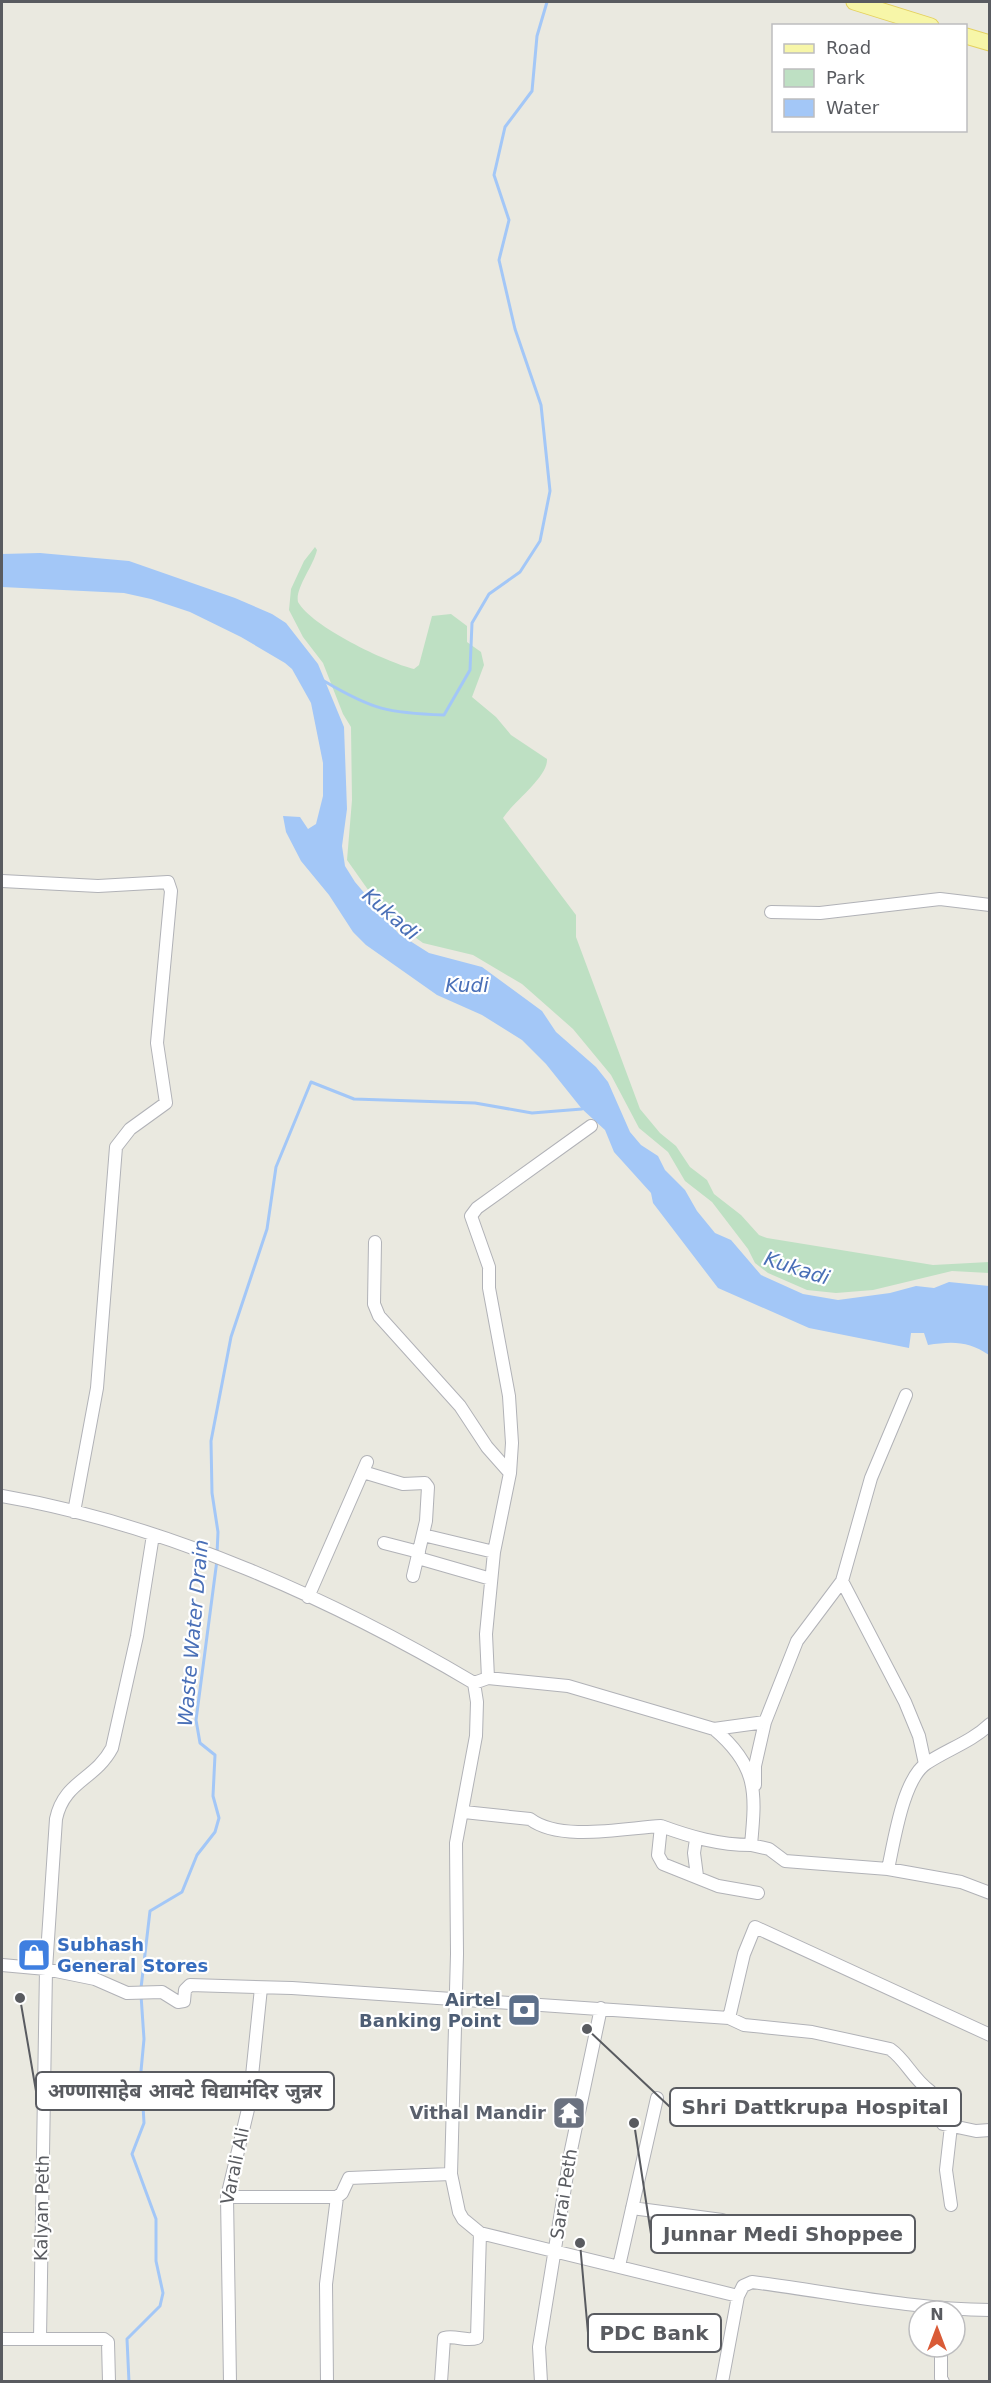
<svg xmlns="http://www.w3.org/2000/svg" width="991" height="2383" font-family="'DejaVu Sans','Noto Sans Devanagari',sans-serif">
<rect width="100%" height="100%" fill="#eae9e0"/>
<path fill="#bee0c3" d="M315,547L317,550C313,567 295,588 298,602C312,627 386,662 414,669L419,665L432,616L451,614L467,626V642L481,652L484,665L472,697L496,717L511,735L547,759C548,777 514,801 503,818L576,915V937L640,1109L660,1133L676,1146L690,1167L707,1180L714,1194L741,1215L759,1235L767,1238L933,1265L989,1262V1273L952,1271L873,1290L836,1293L807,1290L768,1273L755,1263L748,1249L712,1202L685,1181L668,1152L639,1128L611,1075L573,1029L522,984L473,955L423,943L397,924L383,911L347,860L352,800L351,727L343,714L323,663L303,637L289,610L291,589L304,561Z"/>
<path fill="#a3c7f7" d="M40,553L129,561L235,598L272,614L286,623L318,664L344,727L347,809L342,846L345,866L355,882L399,934L429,953L482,967L542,1011L556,1032L596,1067L608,1082L630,1132L641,1145L658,1156L665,1170L685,1190L697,1211L715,1233L731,1240L761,1275L803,1294L838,1300L890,1293L916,1286L934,1288L949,1282L989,1286V1355C969,1341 952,1341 928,1345L924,1333H911L909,1348L809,1328L718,1288L653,1203L651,1193L614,1152L605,1130L582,1109L546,1064L522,1040L482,1015L437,995L366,945L353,932L329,895L301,861L286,832L283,816L300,817L308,829L316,824L323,796V763L311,703L292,669L285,663L241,637L190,612L151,599L124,593L2,587V554Z"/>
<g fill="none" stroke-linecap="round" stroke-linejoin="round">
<path stroke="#a3c7f7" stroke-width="3" d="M324,681C373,710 388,713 444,715L470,670L472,623L489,594L520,572L540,541L550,491L541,405L515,329L499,260L509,220L494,175L505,127L532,91L537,36L547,2
M217,1554L218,1532L212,1493L211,1441L231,1337L267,1229L276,1167L311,1082L354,1099L475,1103L532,1113L582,1109
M141,1988L150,1911L182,1892L197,1855L215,1832L219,1818L213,1796L215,1755L200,1743L196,1720L217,1560
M129,2382L127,2339L160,2306L163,2293L156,2261V2219L132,2154L144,2123L141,2071L144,2039L141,1995"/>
<defs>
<path id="minor" d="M2,881L98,886L168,882L171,891L157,1043L166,1103L130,1129L116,1147L97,1388L74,1512
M771,912L820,913L940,899L990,905
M375,1242L374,1304L379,1316L460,1406L487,1447L510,1473
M363,1472L403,1484L425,1483L428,1487L426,1521L413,1576
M2,1496C165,1524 332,1599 474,1683L477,1702L476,1736L456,1843L457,1954L451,2174L459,2212L463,2219L480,2233L738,2296
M423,1535L494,1552
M384,1543L419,1552
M418,1558L491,1579
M842,1581L871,1478L906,1395
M308,1597L367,1462
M488,1678L486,1634L494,1552L510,1473L512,1443L509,1396L489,1288V1267L471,1216L477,1208L591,1126
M474,1683L488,1678L568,1686L714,1729C758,1766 756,1792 751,1845L769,1849L785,1861L888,1869L961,1882L990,1893
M714,1729L765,1722L797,1641L842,1581L905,1702L919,1736L925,1764
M755,1785V1766L765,1722
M464,1812L530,1819C560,1842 625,1828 661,1826
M696,1839L694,1853L697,1876
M751,1845C719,1845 691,1837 661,1826L658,1855L663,1864L718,1886L758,1893
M888,1869C894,1842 903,1778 927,1763C948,1749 971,1742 990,1724
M2,1965L46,1969L95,1979L127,1993L162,1992L178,2002L184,2001L185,1990L190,1985L292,1988L729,2018L744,2025L812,2032L890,2049C906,2060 912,2078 930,2091L935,2110L943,2124L976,2131L990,2130
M729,2018L744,1954L755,1927L990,2035
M951,2126L946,2170L951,2205
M227,2197H337L342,2193L349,2178L451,2174
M632,2208L722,2220
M619,2266L657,2098
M2,2339H40
M941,2347V2378L943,2382
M109,2382L108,2342L104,2339H40L46,1969L56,1819C64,1781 95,1780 112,1748L137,1636L153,1535
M230,2382L227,2197L249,2105L261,1988
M327,2382L326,2284L337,2197
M441,2382L444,2338C456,2335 466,2342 477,2338L480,2233
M541,2382L539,2347L571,2150L601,2008
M722,2382L738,2296L743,2286L752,2282C831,2292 910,2309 990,2310"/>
<path id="major" d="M854,2L931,26
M966,36L990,43"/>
</defs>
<use href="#minor" stroke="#b1b2b7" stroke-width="14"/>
<use href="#major" stroke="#e4d15f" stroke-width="17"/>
<use href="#minor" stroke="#fff" stroke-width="12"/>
<use href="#major" stroke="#f7f6a8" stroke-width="15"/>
</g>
<defs>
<symbol id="shop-square" viewBox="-11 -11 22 22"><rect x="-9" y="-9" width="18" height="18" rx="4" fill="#3f7fe0" stroke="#fff"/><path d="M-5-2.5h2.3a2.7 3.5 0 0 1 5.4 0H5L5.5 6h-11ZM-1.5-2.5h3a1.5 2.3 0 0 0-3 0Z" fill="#fff"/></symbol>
<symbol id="bank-square" viewBox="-11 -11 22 22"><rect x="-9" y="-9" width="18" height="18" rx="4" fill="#5c6f8a" stroke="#fff"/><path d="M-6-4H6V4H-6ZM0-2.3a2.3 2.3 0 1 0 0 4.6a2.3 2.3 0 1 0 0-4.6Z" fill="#fff"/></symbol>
<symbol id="temple-square" viewBox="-11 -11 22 22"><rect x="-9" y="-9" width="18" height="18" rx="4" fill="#6b7280" stroke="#fff"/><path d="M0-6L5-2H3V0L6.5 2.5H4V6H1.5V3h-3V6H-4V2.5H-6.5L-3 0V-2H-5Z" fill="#fff"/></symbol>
</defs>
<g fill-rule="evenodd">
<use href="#shop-square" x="15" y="1936" width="38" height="38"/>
<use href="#bank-square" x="505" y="1991" width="38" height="38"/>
<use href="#temple-square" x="550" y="2094" width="38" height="38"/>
</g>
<g text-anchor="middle" stroke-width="4.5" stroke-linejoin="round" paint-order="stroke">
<g font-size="18" font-weight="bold" fill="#366cbe" stroke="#fff" text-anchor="start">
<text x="57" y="1951">Subhash<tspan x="57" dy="21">General Stores</tspan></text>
</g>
<g font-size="18" font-weight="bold" fill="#4e5e75" stroke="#fff" text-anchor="end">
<text x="501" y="2006">Airtel<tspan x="501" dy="21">Banking Point</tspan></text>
</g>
<g font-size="18" font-weight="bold" fill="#5b616d" stroke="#fff" text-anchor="end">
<text x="546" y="2119">Vithal Mandir</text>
</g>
<g font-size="18" fill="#595b60" stroke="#fff">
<text transform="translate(235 2166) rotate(-78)" y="6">Varali Ali</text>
<text transform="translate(564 2194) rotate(-81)" y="6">Sarai Peth</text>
<text transform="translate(42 2208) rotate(-89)" y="6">Kalyan Peth</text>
</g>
<g font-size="20" font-style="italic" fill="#496fb7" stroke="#fff">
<text transform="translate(391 914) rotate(41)" y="7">Kukadi</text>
<text x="467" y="992">Kudi</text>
<text transform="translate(797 1268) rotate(18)" y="7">Kukadi</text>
<text transform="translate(193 1633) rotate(-85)" y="7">Waste Water Drain</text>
</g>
</g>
<path fill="none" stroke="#595b60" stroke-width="2" d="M20 1998L36 2091M587 2029L670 2107M634 2123L651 2234M580 2243L588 2333"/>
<g fill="#595b60" stroke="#fff" stroke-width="2">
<circle cx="20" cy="1998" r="6"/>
<circle cx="587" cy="2029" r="6"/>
<circle cx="634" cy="2123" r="6"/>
<circle cx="580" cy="2243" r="6"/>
</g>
<g fill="#fff" stroke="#595b60" stroke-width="2">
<rect x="36" y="2072" width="298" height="38" rx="6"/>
<rect x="670" y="2088" width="291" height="38" rx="6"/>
<rect x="651" y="2215" width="264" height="38" rx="6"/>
<rect x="588" y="2314" width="133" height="38" rx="6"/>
</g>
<g font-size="20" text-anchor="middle" font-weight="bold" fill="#595b60">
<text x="185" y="2098">अण्णासाहेब आवटे विद्यामंदिर जुन्नर</text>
<text x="815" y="2114">Shri Dattkrupa Hospital</text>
<text x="783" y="2241">Junnar Medi Shoppee</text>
<text x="654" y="2340">PDC Bank</text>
</g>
<rect width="991" height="2383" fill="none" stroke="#595b60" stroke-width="6"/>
<rect x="772" y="24" width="195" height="108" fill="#ffffff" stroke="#bdbdbf" stroke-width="1.5"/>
<rect x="784" y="44" width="30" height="9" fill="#f7f6a8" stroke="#bdbdbf" stroke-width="1.5"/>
<text x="826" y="54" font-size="18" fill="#595b60">Road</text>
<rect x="784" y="69" width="30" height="18" fill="#bee0c3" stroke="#bdbdbf" stroke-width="1.5"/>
<text x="826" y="84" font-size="18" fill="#595b60">Park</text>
<rect x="784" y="99" width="30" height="18" fill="#a3c7f7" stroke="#bdbdbf" stroke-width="1.5"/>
<text x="826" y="114" font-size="18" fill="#595b60">Water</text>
<g transform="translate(937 2329)"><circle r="28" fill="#ffffff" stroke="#bdbdbf" stroke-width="1.5"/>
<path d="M0-4.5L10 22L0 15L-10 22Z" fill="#d95b37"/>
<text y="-9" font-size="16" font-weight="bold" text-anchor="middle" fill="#595b60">N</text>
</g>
</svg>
